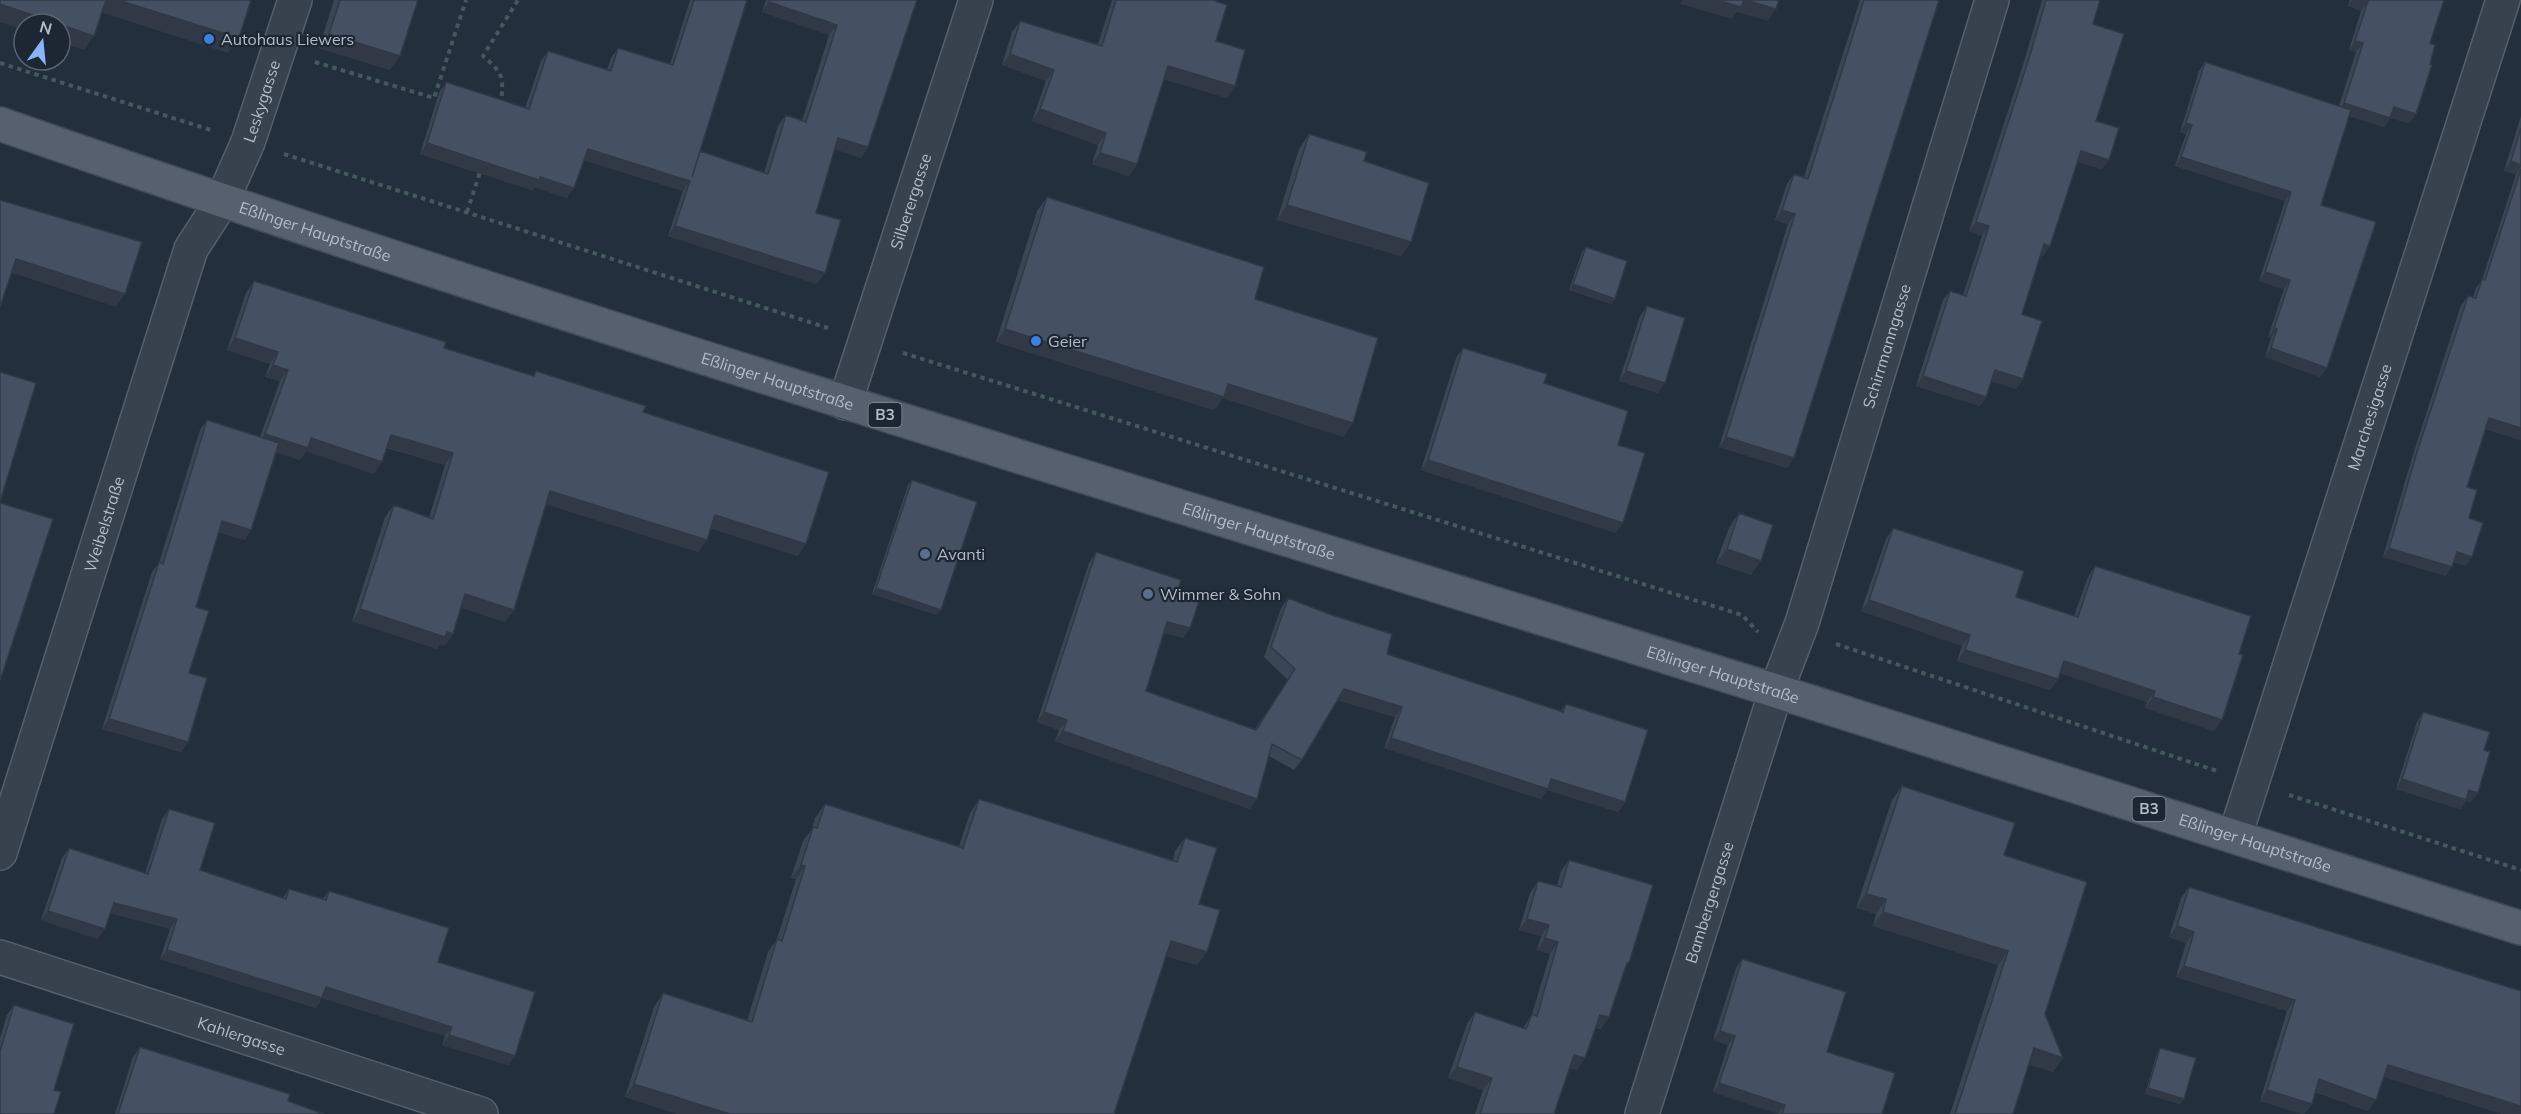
<svg xmlns="http://www.w3.org/2000/svg" width="2521" height="1114" font-family="Mulish,sans-serif">
<rect width="100%" height="100%" fill="#242f3e"/>
<g fill="none" stroke-linecap="round" stroke-linejoin="round">
<defs>
<g id="minor">
<path id="s1" d="M845,403L976,0"/>
<path id="s2" d="M2235,836L2503,0"/>
<path id="s3" d="M0,853L191,249L222,201L248,142L295,0"/>
<path id="s4" d="M0,957L481,1114"/>
<path id="s5" d="M1642,1114L1776,691L1802,623L1992,0"/>
</g>
<g id="primary">
<path id="s6" d="M0,124C586,329 1181,505 1773,690C2023,768 2272,848 2521,928"/>
</g>
</defs>
<use href="#minor" stroke="#565f6c" stroke-width="36"/>
<use href="#primary" stroke="#414a57" stroke-width="36"/>
<path stroke="#44595c" stroke-width="4" stroke-dasharray="4.5 4.5" stroke-linecap="butt" d="M315,62L434,98L466,0
M0,63L211,130
M501,105C503,77 505,75 483,56L518,0
M284,154L828,328
M467,212L481,169
M903,353L1742,615L1758,632
M1836,644L2217,771
M2289,795L2521,870"/>
<use href="#minor" stroke="#38414e" stroke-width="33"/>
<use href="#primary" stroke="#56606e" stroke-width="33"/>
</g>
<path fill="#3b4654" d="M334,0H418L390,70L319,48Z
M690,0H747L699,153L764,173L778,126L786,115L802,121L829,35L762,12L766,0H917L868,147L861,158L835,149L816,213L817,284L668,236L683,191L584,160L567,198L534,187L532,190L420,154L439,93L446,82L525,108L541,61L548,51L607,70L611,58L618,48L670,64Z
M1112,0H1213L1216,41L1227,98L1164,79L1137,164L1129,176L1092,164L1098,145L1032,121L1046,81L1002,65L1012,32L1020,21L1098,44Z
M1860,0H1939L1794,458L1787,468L1719,447L1788,224L1775,220L1787,184L1794,174L1804,177Z
M2042,0H2100L2093,24L2096,121L2102,169L2077,162L2050,246L2043,256L2040,255L2022,314L2023,379L2016,389L1991,381L1986,397L1980,406L1916,386L1943,300L1950,291L1963,295L1982,236L1969,231L2023,65Z
M2350,0H2444L2430,43L2416,114L2409,123L2390,118L2384,127L2349,116L2321,205L2327,368L2320,377L2265,357L2271,338L2268,337L2284,289L2259,281L2285,201L2175,166L2186,134L2180,132L2199,71L2205,62L2339,106L2356,52L2349,50L2361,11L2348,6Z
M2521,116V440L2486,429L2467,487L2469,518L2466,566L2454,562L2446,576L2383,557L2411,461L2461,305L2468,296L2473,297L2476,288L2482,280L2516,174L2504,171Z
M1309,134L1364,161L1411,242L1401,256L1277,220L1299,149Z
M1047,197L1255,299L1344,437L1223,398L1214,410L996,342L1037,211Z
M1586,247L1615,299L1611,304L1569,290L1582,252Z
M254,281L444,348L533,376L536,371L643,412L798,556L710,528L698,552L546,504L514,610L505,622L461,607L453,634L444,646L440,644L437,649L352,621L385,517L394,505L429,518L445,465L387,448L374,474L306,451L300,460L277,452L245,540L218,532L196,607L189,673L188,742L181,752L102,729L152,572L159,563L200,430L207,420L260,437L280,381L265,377L270,364L227,350L246,293Z
M1647,306L1658,393L1619,381L1640,316Z
M1463,348L1544,383L1616,533L1421,470L1456,358Z
M912,480L937,615L872,594L908,485Z
M1739,513L1751,575L1716,563L1729,528Z
M1893,528L2016,597L2074,616L2088,577L2095,566L2214,731L2145,708L2147,702L2060,673L2058,679L2050,690L1957,661L1962,646L1861,611L1886,539Z
M1096,552L1178,590L1190,628L1183,638L1164,633L1146,691L1255,729L1288,680L1264,657L1281,608L1288,598L1387,654L1561,711L1566,704L1625,802L1618,812L1547,790L1541,799L1384,748L1395,717L1337,700L1302,760L1294,770L1269,756L1250,809L1055,741L1059,730L1037,722L1089,563Z
M2423,712L2484,750L2471,802L2466,801L2460,809L2396,789L2417,722Z
M1902,786L2004,855L2045,1014L2063,1058L2053,1072L2028,1064L2013,1114H1950L1998,965L1873,926L1876,914L1856,908L1892,800Z
M979,799L1173,860L1175,851L1185,838L1199,904L1207,952L1197,965L1166,956L1114,1114H678L625,1097L654,1007L663,993L747,1021L768,952L777,939L796,879L791,878L803,841L812,829L815,818L825,804L959,846L970,813Z
M169,809L200,870L283,898L289,889L323,899L329,891L438,962L515,1056L508,1065L442,1045L445,1036L322,998L316,1008L160,959L170,929L110,913L98,939L41,920L62,858L69,848L145,873L162,819Z
M1569,860L1625,969L1601,1029L1596,1028L1577,1070L1570,1068L1554,1114H1475L1483,1090L1448,1078L1467,1024L1475,1012L1523,1028L1532,1014L1550,954L1537,950L1541,936L1519,930L1530,893L1538,881L1557,886L1561,871Z
M2189,887L2521,1114H2503L2384,1077L2368,1111L2315,1092L2312,1104L2304,1114L2260,1101L2287,1011L2176,977L2186,943L2169,937L2181,898Z
M1742,959L1827,1052L1882,1114H1778L1713,1092L1728,1045L1713,1040L1736,968Z
M14,1005L54,1090L0,1114V1038L7,1015Z
M140,1047L288,1101L324,1114H115L133,1057Z
M2160,1048L2180,1104L2145,1094L2157,1053Z"/>
<path fill="#303945" d="M104,0H118L239,38L228,53L97,11Z
M1682,0H1744L1776,9L1768,21L1737,12L1732,19L1680,4Z
M2352,0H2364L2368,1L2361,11L2348,6Z
M769,2L837,25L829,35L762,12Z
M0,4L59,24H24V30L0,22Z
M60,24L94,36L84,50L60,42Z
M329,34L400,56L390,70L319,48Z
M2355,41L2363,43L2356,52L2349,50Z
M1010,54L1054,70L1046,81L1002,65Z
M1168,66L1235,86L1227,98L1160,78Z
M2344,103L2390,118L2384,127L2337,112Z
M2394,107L2416,114L2409,123L2387,117Z
M1040,109L1106,133L1098,145L1032,121Z
M2186,123L2192,125L2186,134L2180,132Z
M838,138L868,147L861,158L831,148Z
M427,143L540,177L574,188L567,198L534,187L532,190L420,154Z
M588,149L690,181L683,191L580,159Z
M2081,151L2109,160L2102,169L2074,161Z
M1100,153L1137,164L1129,176L1092,164Z
M2181,157L2291,192L2285,201L2175,166Z
M2511,161L2521,165V167L2516,174L2504,171Z
M1287,205L1411,242L1401,256L1277,220Z
M1782,210L1795,214L1788,224L1775,220Z
M1976,222L1989,226L1982,236L1969,231Z
M675,226L825,273L817,284L668,236Z
M2044,244L2050,246L2043,256L2037,254Z
M16,259L125,294L116,307L7,271Z
M2265,272L2290,280L2284,289L2259,281Z
M1573,284L1615,299L1611,304L1569,290Z
M2274,328L2277,329L2271,338L2268,337Z
M1005,329L1228,384L1353,423L1344,437L1223,398L1214,410L996,342Z
M235,338L278,352L270,364L227,350Z
M2271,348L2327,368L2320,377L2265,357Z
M273,365L288,370L280,381L265,377Z
M1995,370L2023,379L2016,389L1988,380Z
M1626,371L1665,383L1658,393L1619,381Z
M1923,376L1986,397L1980,406L1916,386Z
M2489,418L2521,428V440L2482,428Z
M265,434L311,438L382,462L374,474L306,451L300,460L257,446Z
M391,435L453,453L445,465L383,446Z
M1726,437L1794,458L1787,468L1719,447Z
M1428,460L1623,523L1616,533L1421,470Z
M550,491L707,540L698,552L542,503Z
M715,515L806,544L798,556L706,527Z
M222,521L251,530L245,540L215,531Z
M2389,548L2452,567L2446,576L2383,557Z
M1727,549L1761,561L1751,575L1716,563Z
M2457,552L2472,557L2466,566L2450,561Z
M876,588L941,610L937,615L872,594Z
M465,594L514,610L505,622L456,606Z
M1869,600L1970,635L1962,646L1861,611Z
M360,609L447,632L453,634L444,646L440,644L437,649L352,621Z
M1167,622L1190,628L1183,638L1160,632Z
M1965,650L2058,679L2050,690L1957,661Z
M2064,661L2155,691L2147,702L2056,672Z
M1344,689L1402,707L1395,717L1336,700Z
M2153,697L2222,720L2214,731L2145,708Z
M1044,712L1067,720L1059,730L1037,722Z
M109,719L188,742L181,752L102,729Z
M1063,731L1257,799L1250,809L1055,741Z
M1391,738L1551,779L1625,802L1618,812L1547,790L1541,799L1384,748Z
M2402,779L2469,790L2478,793L2471,802L2466,801L2460,809L2396,789Z
M801,865L805,866L796,879L791,878Z
M1866,894L1886,899L1876,914L1856,908Z
M114,903L177,919L170,929L107,912Z
M48,911L105,929L98,939L41,920Z
M1883,912L2008,951L1998,965L1873,926Z
M1527,919L1549,925L1541,936L1519,930Z
M2177,926L2194,932L2186,943L2169,937Z
M1545,938L1558,942L1550,954L1537,950Z
M1171,941L1207,952L1197,965L1161,954Z
M167,950L322,998L316,1008L160,959Z
M2184,966L2295,1000L2287,1011L2176,977Z
M326,987L452,1027L445,1036L319,997Z
M1600,1015L1609,1017L1601,1029L1592,1026Z
M1720,1031L1735,1036L1728,1045L1713,1040Z
M449,1035L515,1056L508,1065L442,1045Z
M2034,1048L2063,1058L2053,1072L2024,1063Z
M1574,1055L1585,1058L1577,1070L1566,1066Z
M2388,1065L2521,1106V1114H2503L2381,1076Z
M1457,1067L1492,1078L1483,1090L1448,1078Z
M2319,1079L2376,1100L2368,1111L2312,1090Z
M1719,1083L1785,1105L1778,1114L1713,1092Z
M634,1084L730,1114H678L625,1097Z
M2148,1088L2184,1099L2180,1104L2145,1094Z
M2267,1090L2312,1104L2304,1114H2302L2260,1101Z"/>
<path fill="#455162" stroke="#303945" stroke-width="1.5" d="M0,0H106L94,36L0,4Z
M118,0H251L239,38Z
M340,0H418L400,56L329,34Z
M694,0H747L692,177L700,151L768,174L786,115L806,122L837,25L769,2L770,0H917L868,147L838,138L816,213L841,220L825,273L675,226L690,181L588,149L574,188L540,177L539,180L427,143L446,82L529,109L548,51L611,71L618,48L673,65Z
M1116,0H1213L1227,5L1216,41L1245,50L1235,86L1168,66L1137,164L1100,153L1106,133L1040,109L1054,70L1010,54L1020,21L1102,46Z
M1717,0H1744L1741,7Z
M1745,0H1779L1776,9Z
M1864,0H1939L1794,458L1726,437L1795,214L1782,210L1794,174L1808,179Z
M2046,0H2100L2093,24L2124,34L2096,121L2119,128L2109,160L2081,151L2050,246L2044,244L2022,314L2042,321L2023,379L1995,370L1986,397L1923,376L1950,291L1966,296L1989,226L1976,222L2030,55Z
M2364,0H2444L2430,43L2435,45L2430,64L2432,65L2416,114L2394,107L2390,118L2344,103L2363,43L2355,41L2368,1Z
M2205,62L2351,110L2321,205L2376,222L2327,368L2271,348L2277,329L2274,328L2290,280L2265,272L2291,192L2181,157L2192,125L2186,123Z
M2521,128V165L2511,161Z
M1309,134L1367,152L1364,161L1429,183L1411,242L1287,205Z
M2521,169V428L2489,418L2467,487L2477,490L2469,518L2483,523L2472,557L2457,552L2452,567L2389,548L2417,452L2468,296L2476,298L2482,279L2485,280Z
M1047,197L1264,267L1255,299L1378,338L1353,423L1228,384L1224,397L1005,329Z
M0,200L142,242L125,294L16,259L0,307Z
M1586,247L1627,261L1615,299L1573,284Z
M254,281L446,342L444,348L534,376L536,371L646,406L643,412L829,472L806,544L715,515L707,540L550,491L514,610L465,594L453,634L447,632L445,637L360,609L394,505L433,519L453,453L391,435L382,462L311,438L308,448L265,434L288,370L273,365L278,352L235,338Z
M1647,306L1685,318L1665,383L1626,371Z
M1463,348L1547,374L1544,383L1628,411L1618,445L1645,453L1623,523L1428,460Z
M0,372L36,383L0,502Z
M207,420L279,443L251,530L222,521L196,607L209,611L189,673L207,678L188,742L109,719L159,562L163,564Z
M912,480L977,502L941,610L876,588Z
M0,503L53,519L0,681Z
M1739,513L1773,525L1761,561L1727,549Z
M1893,528L2024,571L2016,597L2078,617L2095,566L2251,616L2239,654L2243,655L2222,720L2153,697L2155,691L2064,661L2058,679L1965,650L1970,635L1869,600Z
M1096,552L1181,580L1178,590L1201,596L1190,628L1167,622L1146,691L1256,730L1295,669L1271,647L1288,598L1329,614L1392,634L1387,654L1563,712L1566,704L1648,730L1625,802L1551,779L1548,789L1391,738L1402,707L1344,689L1302,760L1272,744L1257,799L1063,731L1067,720L1044,712Z
M2423,712L2490,732L2484,750L2490,752L2478,793L2469,790L2466,800L2402,779Z
M1902,786L2015,823L2004,855L2087,882L2045,1014L2063,1058L2034,1048L2013,1114H1955L2008,951L1883,912L1886,899L1866,894Z
M979,799L1177,862L1185,838L1217,848L1199,904L1220,910L1207,952L1171,941L1114,1114H730L634,1084L663,993L752,1022L777,939L782,941L805,866L801,865L813,827L817,828L825,804L963,848Z
M169,809L215,823L200,870L286,899L289,889L326,900L329,891L449,928L438,962L535,992L515,1056L449,1035L452,1027L326,987L322,998L167,950L177,919L114,903L105,929L48,911L69,848L148,874Z
M1569,860L1653,885L1629,963H1627L1609,1017L1600,1015L1585,1058L1574,1055L1554,1114H1480L1492,1078L1457,1067L1475,1012L1526,1029L1532,1014L1537,1016L1558,942L1545,938L1549,925L1527,919L1538,881L1561,887Z
M2189,887L2521,991V1106L2388,1065L2376,1100L2319,1079L2312,1104L2267,1090L2295,1000L2184,966L2194,932L2177,926Z
M1742,959L1846,992L1827,1052L1895,1073L1882,1114H1782L1785,1105L1719,1083L1735,1036L1720,1031Z
M14,1005L74,1024L54,1090L61,1092L54,1114H0V1051Z
M140,1047L290,1094L288,1101L324,1114H118Z
M2160,1048L2196,1058L2184,1099L2148,1088Z"/>
<g fill="#3f7fe0" stroke="#1d2633" stroke-width="2">
<circle cx="209" cy="39" r="6"/>
<circle cx="1036" cy="341" r="6"/>
</g>
<g fill="#5c6f8a" stroke="#1d2633" stroke-width="2">
<circle cx="925" cy="554" r="6"/>
<circle cx="1148" cy="594" r="6"/>
</g>
<g text-anchor="middle" stroke-width="4.5" stroke-linejoin="round" paint-order="stroke">
<g fill="#1d2633" stroke="#878f9c" stroke-width="1.5">
<rect x="868.5" y="403" width="33" height="24" rx="4.5"/>
<rect x="2132.5" y="797" width="33" height="24" rx="4.5"/>
</g>
<g font-size="15" font-weight="bold" fill="#b4bcc9">
<text x="885" y="420">B3</text>
<text x="2149" y="814">B3</text>
</g>
<g font-size="16" fill="#b4bcc9" stroke="#1d2633" text-anchor="start">
<text x="221" y="45">Autohaus Liewers</text>
<text x="1048" y="347">Geier</text>
<text x="937" y="560">Avanti</text>
<text x="1160" y="600">Wimmer &amp; Sohn</text>
</g>
<g font-size="16" fill="#b4bcc9" stroke="#1d2633">
<text dy="6" stroke="none"><textPath href="#s3" startOffset="798">Leskygasse</textPath></text>
<text dy="6" stroke="none"><textPath href="#s1" startOffset="212">Silberergasse</textPath></text>
<text dy="6" stroke="none"><textPath href="#s6" startOffset="333">Eßlinger Hauptstraße</textPath></text>
<text dy="6" stroke="none"><textPath href="#s5" startOffset="806">Schirrmanngasse</textPath></text>
<text dy="6" stroke="none"><textPath href="#s6" startOffset="819">Eßlinger Hauptstraße</textPath></text>
<text dy="6" stroke="none"><textPath href="#s2" startOffset="440">Marchesigasse</textPath></text>
<text dy="6" stroke="none"><textPath href="#s3" startOffset="345">Weibelstraße</textPath></text>
<text dy="6" stroke="none"><textPath href="#s6" startOffset="1323">Eßlinger Hauptstraße</textPath></text>
<text dy="6" stroke="none"><textPath href="#s6" startOffset="1809">Eßlinger Hauptstraße</textPath></text>
<text dy="6" stroke="none"><textPath href="#s6" startOffset="2367">Eßlinger Hauptstraße</textPath></text>
<text dy="6" stroke="none"><textPath href="#s5" startOffset="222">Bambergergasse</textPath></text>
<text dy="6" stroke="none"><textPath href="#s4" startOffset="254">Kahlergasse</textPath></text>
</g>
</g>
<g transform="translate(42 42) rotate(15)"><circle r="28" fill="#1d2633" stroke="#59626f" stroke-width="1.5"/>
<path d="M0-4.5L10 22L0 15L-10 22Z" fill="#8ab4f8"/>
<text y="-9" font-size="16" font-weight="bold" text-anchor="middle" fill="#b4bcc9">N</text>
</g>
</svg>
